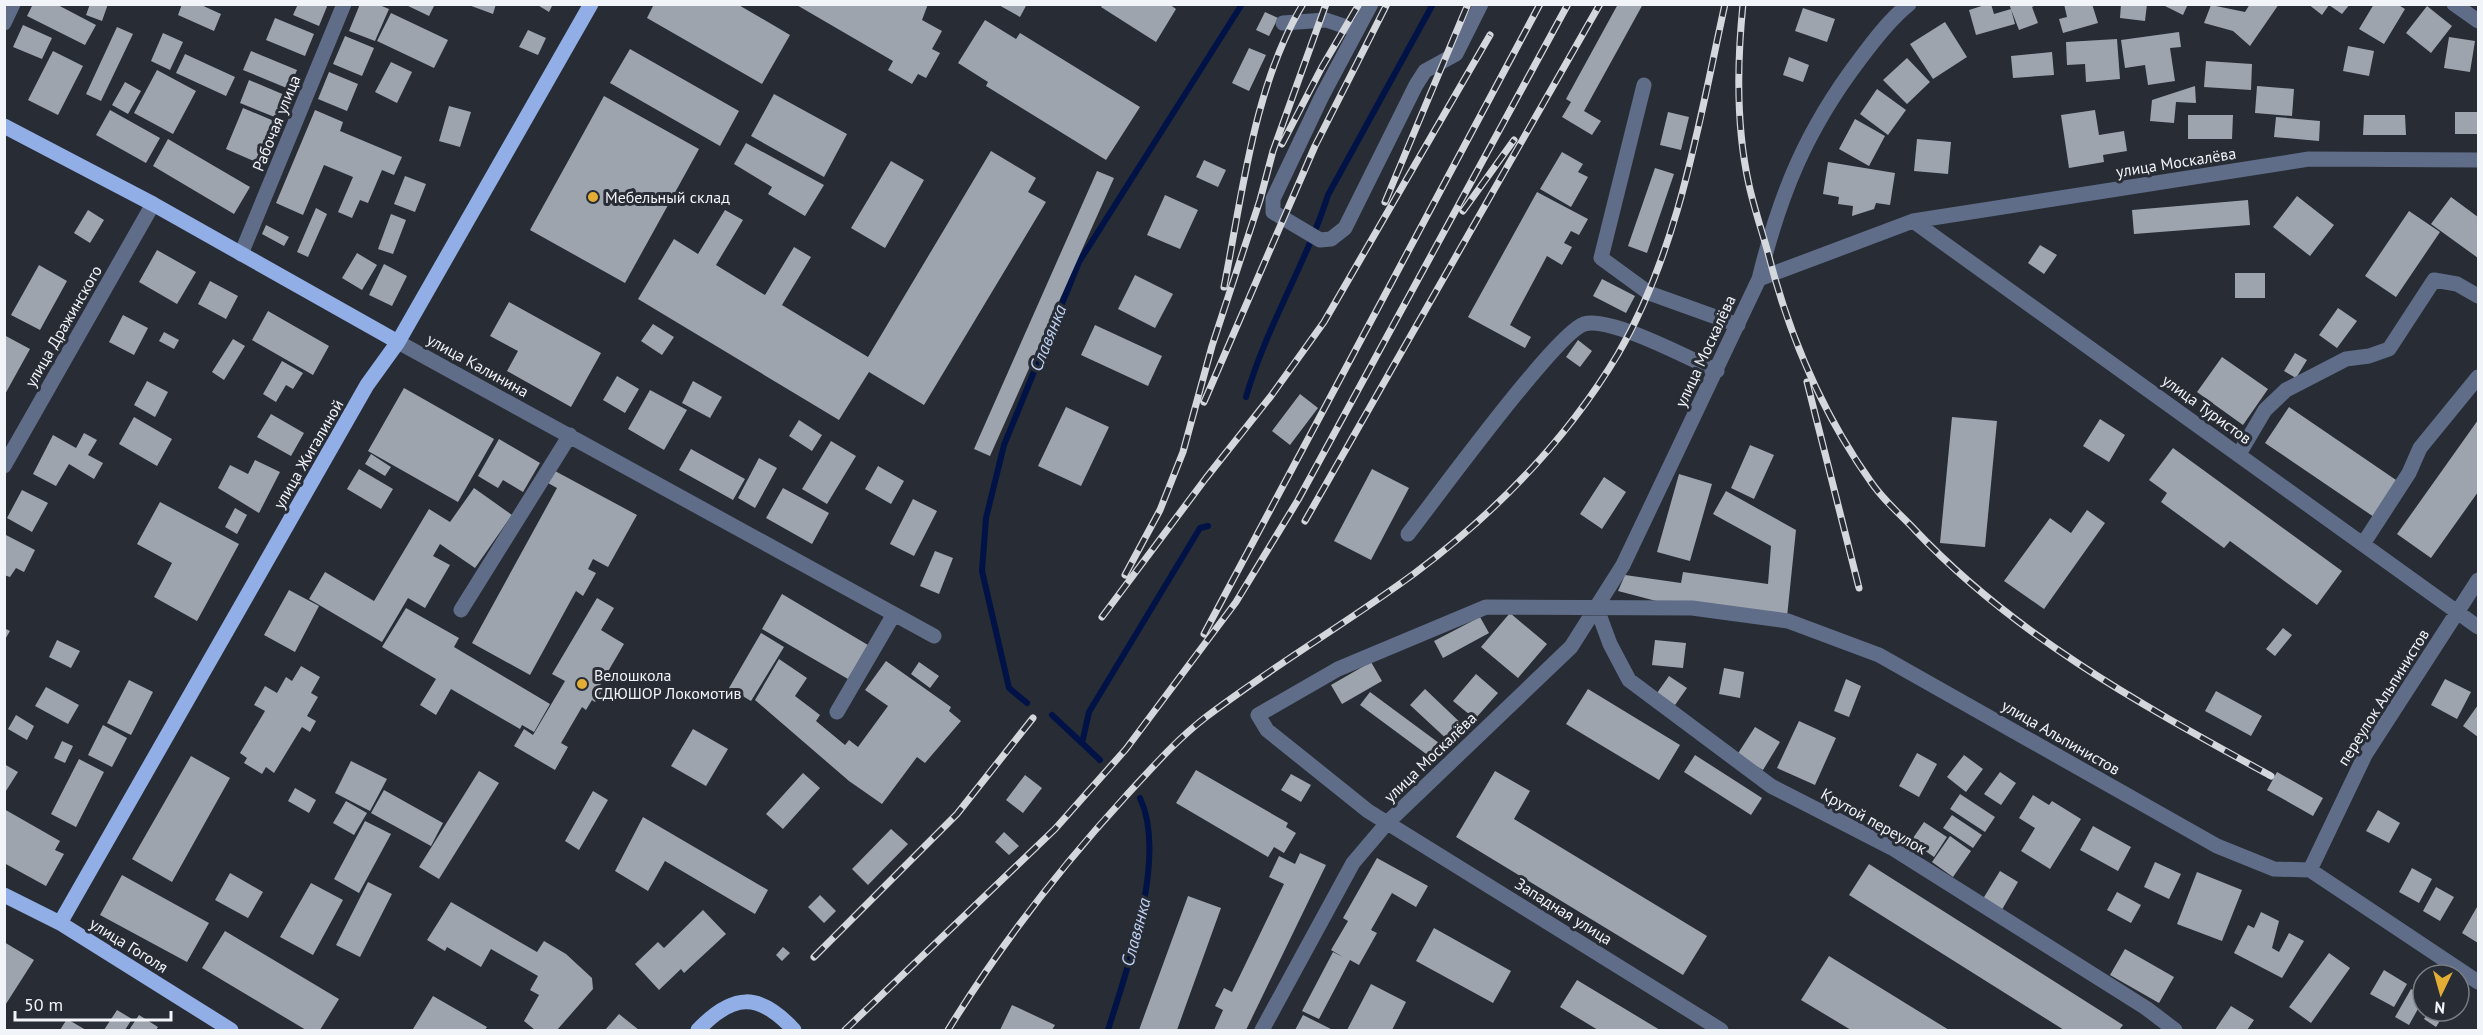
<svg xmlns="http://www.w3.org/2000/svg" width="2483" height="1035" font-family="'PT Sans',sans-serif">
<rect width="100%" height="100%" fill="#282c34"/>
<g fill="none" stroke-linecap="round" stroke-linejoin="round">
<path stroke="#011247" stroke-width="6" d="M1246,397C1266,327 1306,264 1328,195L1433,4
M1027,703L1009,688L982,571L986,518L1004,445L1079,262L1242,4
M1052,715L1100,760
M1082,743L1089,712L1200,528L1208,526
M1108,1030C1127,969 1168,857 1140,798"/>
</g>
<path fill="#9ea4ae" d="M33,4H56L96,25L85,45L27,16Z
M90,4H108L102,21L86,15Z
M182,4H199L221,14L214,31L178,15Z
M298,4H328L319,26L293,15Z
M360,4H377L389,9L375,41L349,31Z
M404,4H435L429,16Z
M466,4H496L493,14Z
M536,4H553L549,12Z
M654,4H737L790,35L762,84L647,18Z
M795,4H928L922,20L942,31L932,49L940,53L926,78L918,74L912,84L888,70L893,61Z
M997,4H1027L1020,17Z
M1103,4H1169L1176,9L1156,42L1101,7Z
M1618,4H1643L1584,111L1601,121L1592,135L1562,117L1571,102L1566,99Z
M1988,4H1991L1994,14L2011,9L2015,24L1976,35L1969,10Z
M2009,4H2038L2032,7L2038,23L2019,30Z
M2064,4H2092L2098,23L2063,33L2059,19L2067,17Z
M2121,4H2147L2145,21L2120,18Z
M2161,4H2188L2183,15Z
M2250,4H2279L2250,46L2233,31L2204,23L2211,5L2245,12Z
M2308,4H2350L2342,14L2329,5L2322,15Z
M2374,4H2397L2405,9L2384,44L2359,29Z
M2427,6L2452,26L2431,53L2406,33Z
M1803,8L1835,19L1827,42L1795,31Z
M1265,12L1278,18L1269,36L1256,30Z
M391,13L448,40L434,68L377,41Z
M275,18L314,34L305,56L266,40Z
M985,20L1016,39L1020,33L1140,107L1106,160L986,86L988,82L958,63Z
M1945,22L1967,57L1933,79L1910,44Z
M23,25L52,38L42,59L13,47Z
M117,27L133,34L101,101L86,94Z
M528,30L546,38L538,55L519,47Z
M2179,32L2181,47L2170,48L2175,81L2148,85L2145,65L2125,68L2121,40Z
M163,33L183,42L170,70L151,61Z
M345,36L374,48L362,76L333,64Z
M2449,37L2475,41L2470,72L2444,68Z
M2117,39L2120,79L2086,82L2085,64L2067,65L2066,42Z
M2348,46L2374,51L2369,76L2343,71Z
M1249,48L1266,55L1249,91L1232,83Z
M630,49L739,111L720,146L610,83Z
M53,51L83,66L58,115L28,100Z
M251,51L297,70L289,89L243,70Z
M2052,52L2054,75L2013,78L2011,56Z
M185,54L235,77L226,96L176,73Z
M1789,57L1809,65L1803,82L1783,75Z
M1907,58L1930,82L1907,104L1883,80Z
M2206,61L2252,64L2251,90L2204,87Z
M391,62L412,72L397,103L375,92Z
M157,70L196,91L173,134L134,113Z
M329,72L358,84L347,111L318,99Z
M249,80L287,96L277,118L240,103Z
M125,82L141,91L128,114L112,105Z
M2195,86L2196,103L2176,102L2174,123L2150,121L2152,100Z
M2257,86L2294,89L2292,116L2255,113Z
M1877,89L1906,110L1888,135L1860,114Z
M774,94L847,134L824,177L751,136Z
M604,96L699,149L625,283L530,230Z
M449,106L471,112L460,147L439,141Z
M243,108L274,121L256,162L226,149Z
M110,110L160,138L146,163L96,135Z
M315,110L343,122L340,131L402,157L394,175L382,170L368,203L360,200L352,218L338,212L353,177L324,165L303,215L276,203Z
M2095,110L2099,135L2124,131L2127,151L2103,155L2104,162L2069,168L2061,115Z
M1668,112L1689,117L1681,150L1660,145Z
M2455,112H2478V134H2455Z
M2188,115H2233L2232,139H2188Z
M2364,115H2405L2406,135H2363Z
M2276,117L2320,121L2319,141L2274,137Z
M1855,119L1885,136L1869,166L1839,149Z
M168,139L250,187L234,214L153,166Z
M1917,139L1951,142L1948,174L1914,171Z
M746,143L824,185L805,216L768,194L772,187L734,164Z
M991,151L1036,178L1028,192L1046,202L924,405L869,372L839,420L638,299L674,239L698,254L725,210L743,220L716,265L765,295L794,247L811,257L782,305L868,357Z
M1562,152L1583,164L1578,172L1588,177L1571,207L1540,189Z
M1204,160L1226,170L1218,187L1196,177Z
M891,161L924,180L885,248L851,228Z
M1828,162L1895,173L1890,205L1876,203L1874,209L1852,216L1853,206L1838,204L1839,197L1823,194Z
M1655,168L1674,174L1647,253L1628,246Z
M1097,171L1114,178L990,456L974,449Z
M405,176L426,184L415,212L394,204Z
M1537,192L1588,219L1579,235L1571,231L1564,243L1572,247L1562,265L1547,256L1510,325L1531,337L1525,348L1468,317Z
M1165,195L1198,210L1180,249L1147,235Z
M2297,196L2334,225L2310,256L2273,227Z
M2451,197L2478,217V258L2431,224Z
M2248,200L2250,225L2134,234L2132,210Z
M316,208L327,214L308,257L297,252Z
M88,210L104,220L90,243L74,233Z
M2409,211L2440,232L2396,297L2365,276Z
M391,214L406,220L393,254L378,249Z
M266,225L289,237L284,246L262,234Z
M2040,245L2057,255L2044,274L2028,263Z
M157,250L196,272L177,304L139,282Z
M357,253L377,265L362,290L342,278Z
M384,264L407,276L392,306L369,295Z
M39,265L67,281L40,330L11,315Z
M2235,273H2265V298H2235Z
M1135,275L1173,294L1155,328L1118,309Z
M1602,279L1635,296L1626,313L1593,296Z
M210,281L238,296L226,319L198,304Z
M509,302L601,353L571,407L507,371L518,351L490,336Z
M2338,308L2357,321L2337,348L2319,335Z
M268,311L329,346L313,375L252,340Z
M123,315L148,328L134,355L109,342Z
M653,324L674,337L662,355L641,341Z
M1095,325L1162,356L1148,386L1081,355Z
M164,332L179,340L174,349L159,341Z
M4,335L30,349L4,396Z
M233,339L245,346L224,380L212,372Z
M1578,340L1592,351L1580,367L1566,357Z
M2295,353L2307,360L2296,378L2284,371Z
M2222,357L2268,389L2243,425L2197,392Z
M282,361L303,373L293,389L286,385L276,402L263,394Z
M617,376L639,389L625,413L603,400Z
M147,381L168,392L155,417L134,405Z
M693,381L722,397L710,418L682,403Z
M404,388L494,439L458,502L368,451Z
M650,390L687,410L664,450L628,429Z
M1300,394L1318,408L1290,445L1272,431Z
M1066,407L1109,427L1081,486L1038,466Z
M2289,407L2399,482L2374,517L2265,443Z
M271,414L304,433L291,456L257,437Z
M134,417L172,439L157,466L119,444Z
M1952,417L1997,421L1985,547L1940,543Z
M2100,419L2125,435L2109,462L2083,446Z
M799,420L822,435L812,451L789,436Z
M2478,420V492L2431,558L2397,534Z
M84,433L97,440L88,455L103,463L94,479L69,464L56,486L33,474L53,435L76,448Z
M499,439L540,463L523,492L503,480L498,488L478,476Z
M831,441L856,456L827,504L802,489Z
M1750,445L1774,455L1754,499L1731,488Z
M2173,448L2342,571L2317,605L2230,541L2224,548L2161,502L2167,493L2149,480Z
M691,449L745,479L733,500L679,470Z
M371,454L391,467L385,476L365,464Z
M759,458L777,468L755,508L738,498Z
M255,460L280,472L259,513L218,488L230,465L248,474Z
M878,466L904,481L891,504L865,489Z
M359,469L393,489L381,509L347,489Z
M1372,469L1409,488L1371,560L1334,541Z
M555,471L637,515L608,567L593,559L588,569L596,573L583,596L576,591L530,675L472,643L557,488L548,483Z
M1679,474L1712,484L1690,561L1657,552Z
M1604,477L1626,492L1602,529L1580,514Z
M474,488L512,515L475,568L440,544L433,556L450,565L425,608L408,598L382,642L309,599L325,572L374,601L429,509L450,522Z
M783,488L829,513L812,544L766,518Z
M22,490L48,503L32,532L7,518Z
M1726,491L1796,530L1787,617L1660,602L1618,591L1625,575L1681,583L1683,572L1768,584L1771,546L1713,514Z
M913,499L937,511L914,556L890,544Z
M160,502L239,544L197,621L154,597L172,563L137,544Z
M235,508L247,515L237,534L225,527Z
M2087,510L2105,523L2044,609L2004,581L2050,518L2071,533Z
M4,534L35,550L24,572L16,568L10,577L4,575Z
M935,551L953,558L939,594L920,586Z
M289,590L319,606L295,652L264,635Z
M782,594L868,645L848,679L762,629Z
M597,598L614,608L601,630L624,644L599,687L603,689L595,702L592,700L586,710L582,707L561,743L568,747L555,770L514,746L524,729L533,735L565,681L552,674Z
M406,608L459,638L454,647L550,704L534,732L522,725L520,729L451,689L436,715L420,705L436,679L382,647Z
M1510,613L1547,644L1518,678L1481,647Z
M1480,617L1489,633L1443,658L1434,641Z
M4,628L10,631L4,641Z
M2283,628L2292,635L2275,656L2266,649Z
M761,633L784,647L751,701L729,688Z
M57,640L80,651L71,668L49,657Z
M1655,640L1686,643L1683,668L1652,665Z
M779,659L807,678L795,696L820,715L816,721L845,745L849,740L858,747L888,706L865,690L886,661L951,707L949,711L961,721L925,763L917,757L882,804L849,781L755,700Z
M919,662L939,676L930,688L911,674Z
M1371,662L1382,681L1342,704L1331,685Z
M301,666L320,677L311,693L318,697L307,716L316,721L310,732L302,727L274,773L266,767L262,774L244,763L247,758L240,753L265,711L254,705L265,686L277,693L286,677L292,681Z
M1724,668L1744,672L1740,698L1719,694Z
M1476,674L1498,693L1475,719L1453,701Z
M1669,676L1687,688L1675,705L1657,693Z
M1846,679L1861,686L1849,717L1834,711Z
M2445,679L2471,692L2457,719L2431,705Z
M129,680L153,692L131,735L107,723Z
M46,687L79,705L68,724L35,706Z
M1425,689L1466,728L1451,743L1410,705Z
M1588,689L1680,745L1659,780L1566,724Z
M2216,691L2262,716L2251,736L2205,711Z
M1370,692L1443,746L1433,759L1360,705Z
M2478,705V737L2463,726Z
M16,715L34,726L27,740L8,729Z
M1799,721L1836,738L1815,785L1777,768Z
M103,725L127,738L112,767L88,755Z
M1755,727L1780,742L1763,770L1737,755Z
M693,729L728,749L706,786L671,766Z
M62,741L73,746L65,763L54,758Z
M1917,753L1937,764L1919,797L1899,786Z
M1695,755L1762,798L1751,815L1684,772Z
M1964,755L1983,769L1966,792L1947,777Z
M191,756L230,778L172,882L132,859Z
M79,759L104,772L76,827L51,814Z
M351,761L387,779L370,811L335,793Z
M4,764L18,772L4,794Z
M1196,770L1288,823L1286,827L1296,833L1284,853L1274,847L1268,857L1176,803Z
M479,771L499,783L439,879L419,867Z
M1495,771L1530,791L1514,819L1707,936L1683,975L1456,837Z
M2000,772L2016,783L2001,805L1984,794Z
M2277,772L2323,798L2313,816L2267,790Z
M803,773L820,788L783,829L766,814Z
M1291,774L1311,785L1301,802L1281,790Z
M1025,775L1042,788L1023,813L1006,800Z
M295,788L316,800L309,813L288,801Z
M384,790L443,823L431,846L371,813Z
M593,791L608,800L579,850L565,841Z
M1960,794L1995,817L1985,832L1950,809Z
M2033,795L2049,805L2052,801L2081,819L2050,869L2021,851L2035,828L2019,818Z
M346,801L367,813L354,835L333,823Z
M4,809L60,841L55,850L64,854L46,886L4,863Z
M2378,810L2400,823L2389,843L2366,831Z
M1952,815L1982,835L1973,848L1943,828Z
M643,817L768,890L755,914L665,861L648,891L615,871Z
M365,821L391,834L359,893L334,879Z
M1924,822L1947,837L1934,857L1911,841Z
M2093,826L2131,847L2118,871L2080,850Z
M891,829L908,844L868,885L852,869Z
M1004,832L1019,846L1009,855L995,842Z
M1950,836L1971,851L1953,877L1932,862Z
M1300,853L1326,865L1246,1030H1214L1223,1010L1215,1006L1224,988L1232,992L1284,884L1269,877L1279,856L1295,864Z
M1377,858L1428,886L1416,907L1392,893L1371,930L1377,933L1359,965L1350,960L1319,1019L1302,1011L1333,952L1343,957L1331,950L1348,921L1343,918Z
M2155,862L2181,874L2169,899L2144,887Z
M1869,864L2123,1025L2119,1030H2064L1849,895Z
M2412,868L2432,879L2419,903L2399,892Z
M2000,871L2018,882L2000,913L1981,902Z
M2197,872L2242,890L2222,941L2177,924Z
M230,873L263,892L248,918L215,900Z
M122,875L209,923L187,962L100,915Z
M368,882L392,894L360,957L336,945Z
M311,883L343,900L313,955L280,937Z
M2436,887L2454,897L2440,921L2423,911Z
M2117,892L2141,905L2131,923L2107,910Z
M820,895L836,911L824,923L808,907Z
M1188,896L1221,908L1177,1030H1139Z
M451,902L537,952L544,941L566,954L592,978L593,989L557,1030H535L524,1021L539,995L530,990L538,976L491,949L481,967L447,947L445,951L427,940Z
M2477,907L2478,908V943L2462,933Z
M703,910L726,934L684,973L681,969L659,990L635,964L658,942L664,948Z
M2261,912L2279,921L2272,948L2279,952L2289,933L2304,941L2282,978L2234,953L2248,925L2254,928Z
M1434,928L1511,971L1493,1003L1416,961Z
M225,931L339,999L320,1030H306L202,968Z
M4,942L34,960L4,1007Z
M783,947L790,953L782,961L776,955Z
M2125,949L2174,977L2159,1003L2110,975Z
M2329,953L2350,968L2311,1023L2289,1007Z
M1829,956L1949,1030H1851L1801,1000Z
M2384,970L2407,984L2394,1007L2370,994Z
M1577,980L1660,1030H1598L1560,1007Z
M1371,984L1406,1002L1392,1030H1347Z
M2411,989L2423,996V1000L2409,1025L2395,1017Z
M433,996L487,1027L485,1030L413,1029Z
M1012,1005L1055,1025L1052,1030H1000Z
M2231,1006L2254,1020L2247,1030H2215Z
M117,1010L132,1019L125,1030H104Z
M2429,1011H2446L2436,1027L2424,1019Z
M619,1014L639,1030H605Z
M139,1015L158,1027L156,1030H129Z
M1303,1015L1333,1030H1295Z
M67,1019L86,1030H60Z"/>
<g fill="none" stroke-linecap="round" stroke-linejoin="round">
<path stroke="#5f6d89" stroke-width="15" d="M1371,4L1322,96L1273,199V212L1320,240L1331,239L1345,228L1416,85L1425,71L1456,54L1481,4
M2454,4L2478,21
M4,23L13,4
M1283,23L1326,20L1356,30
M1644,85L1601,258L1649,293L1738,325
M1913,221L2478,627
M241,254L344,4
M1759,279L1913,221L2309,159L2478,160
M398,342L934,636
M2239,454L2265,410L2286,390L2346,359L2369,356L2389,349L2434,280L2457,284L2478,296
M4,466L153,204
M1408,534C1434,501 1556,333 1584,324C1610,316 1690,359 1717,371
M2363,544L2409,473L2420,448L2478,377
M1596,606L1610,644L1629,680L1771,786L1892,848L2146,1008L2175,1030
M461,610L570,435
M837,712L894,614
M2310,870L2365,755L2478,580
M1262,1030L1353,863L1387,823L1571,647L1623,565L1759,279C1780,194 1806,130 1860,59C1874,40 1890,19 1909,4
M1721,1030L1368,811L1267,730L1258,715L1338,669L1486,607L1692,608L1788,621L1879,655L2217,846L2274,869L2310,870L2478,982"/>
<path stroke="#91aee6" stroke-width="15" d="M4,126L153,204L398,342
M4,895L60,923L231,1030
M60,923L367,385L398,342L591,4
M698,1030C733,993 759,992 794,1030"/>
<defs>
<path id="rail" d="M1743,4C1737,63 1736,127 1749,185C1754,208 1762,231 1768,253C1789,335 1822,413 1871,482C1883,500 1901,515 1915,530C2016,637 2144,706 2271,776
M1282,144L1322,67L1359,4
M1385,202L1468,4
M1463,211L1514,140
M1224,287C1242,196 1254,85 1303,4
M1807,382L1859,588
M1204,402L1315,146L1387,4
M1305,521L1600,4
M1125,575L1160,510L1183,452L1212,346L1260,200L1273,151L1326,4
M1102,617L1206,478L1271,396L1324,322L1490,35
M1204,634L1540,4
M814,957L957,814L1033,718
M845,1030L1055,829L1126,749L1236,602L1298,500L1568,4
M948,1030C999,947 1059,869 1125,797C1151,769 1176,740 1206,717C1273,666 1347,623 1415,573C1495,513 1566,441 1618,354C1679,249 1699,122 1725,4"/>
</defs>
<use href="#rail" stroke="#d4d7dc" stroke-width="7"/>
<use href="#rail" stroke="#282c34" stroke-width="4.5" stroke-dasharray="14" stroke-linecap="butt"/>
</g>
<g fill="#e3ae35" stroke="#282c34" stroke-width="2">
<circle cx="593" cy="197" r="6"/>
<circle cx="582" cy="684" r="6"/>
</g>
<g text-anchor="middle" stroke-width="6" stroke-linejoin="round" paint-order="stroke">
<g font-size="16" fill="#f1f4f9" stroke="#282c34">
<text transform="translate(276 123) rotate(-68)" y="6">Рабочая улица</text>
<text transform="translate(2176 162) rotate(-9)" y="6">улица Москалёва</text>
<text transform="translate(63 326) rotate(-60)" y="6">улица Дражинского</text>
<text transform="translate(1705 351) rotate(-65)" y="6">улица Москалёва</text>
<text transform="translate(478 365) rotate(29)" y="6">улица Калинина</text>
<text transform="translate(2207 409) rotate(36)" y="6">улица Туристов</text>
<text transform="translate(308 454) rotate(-60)" y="6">улица Жигалиной</text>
<text transform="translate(2383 697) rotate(-58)" y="6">переулок Альпинистов</text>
<text transform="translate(2061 737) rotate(30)" y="6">улица Альпинистов</text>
<text transform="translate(1430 757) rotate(-44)" y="6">улица Москалёва</text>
<text transform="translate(1874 821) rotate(29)" y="6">Крутой переулок</text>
<text transform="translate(1564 911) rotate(32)" y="6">Западная улица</text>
<text transform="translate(129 945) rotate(32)" y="6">улица Гоголя</text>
</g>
<g font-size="16" fill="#f1f4f9" stroke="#282c34" text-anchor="start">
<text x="605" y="203">Мебельный склад</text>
<text x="594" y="681">Велошкола<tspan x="594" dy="18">СДЮШОР Локомотив</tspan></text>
</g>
<g font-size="18" font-style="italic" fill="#bed1f4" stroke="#282c34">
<text transform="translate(1048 338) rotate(-68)" y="6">Славянка</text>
<text transform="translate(1136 932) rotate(-75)" y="6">Славянка</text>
</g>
</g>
<rect width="2483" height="1035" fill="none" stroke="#f1f4f9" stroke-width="12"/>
<g transform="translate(2441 993) rotate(185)"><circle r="28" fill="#282c34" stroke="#787c83" stroke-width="1.5"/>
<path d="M0-4.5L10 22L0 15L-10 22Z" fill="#e3ae35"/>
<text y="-9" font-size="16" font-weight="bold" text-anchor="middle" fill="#f1f4f9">N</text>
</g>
<path d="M15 1011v9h156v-9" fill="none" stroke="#f1f4f9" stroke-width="3"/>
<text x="24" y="1011" font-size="18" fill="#f1f4f9" stroke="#282c34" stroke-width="4.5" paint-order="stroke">50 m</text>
</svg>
